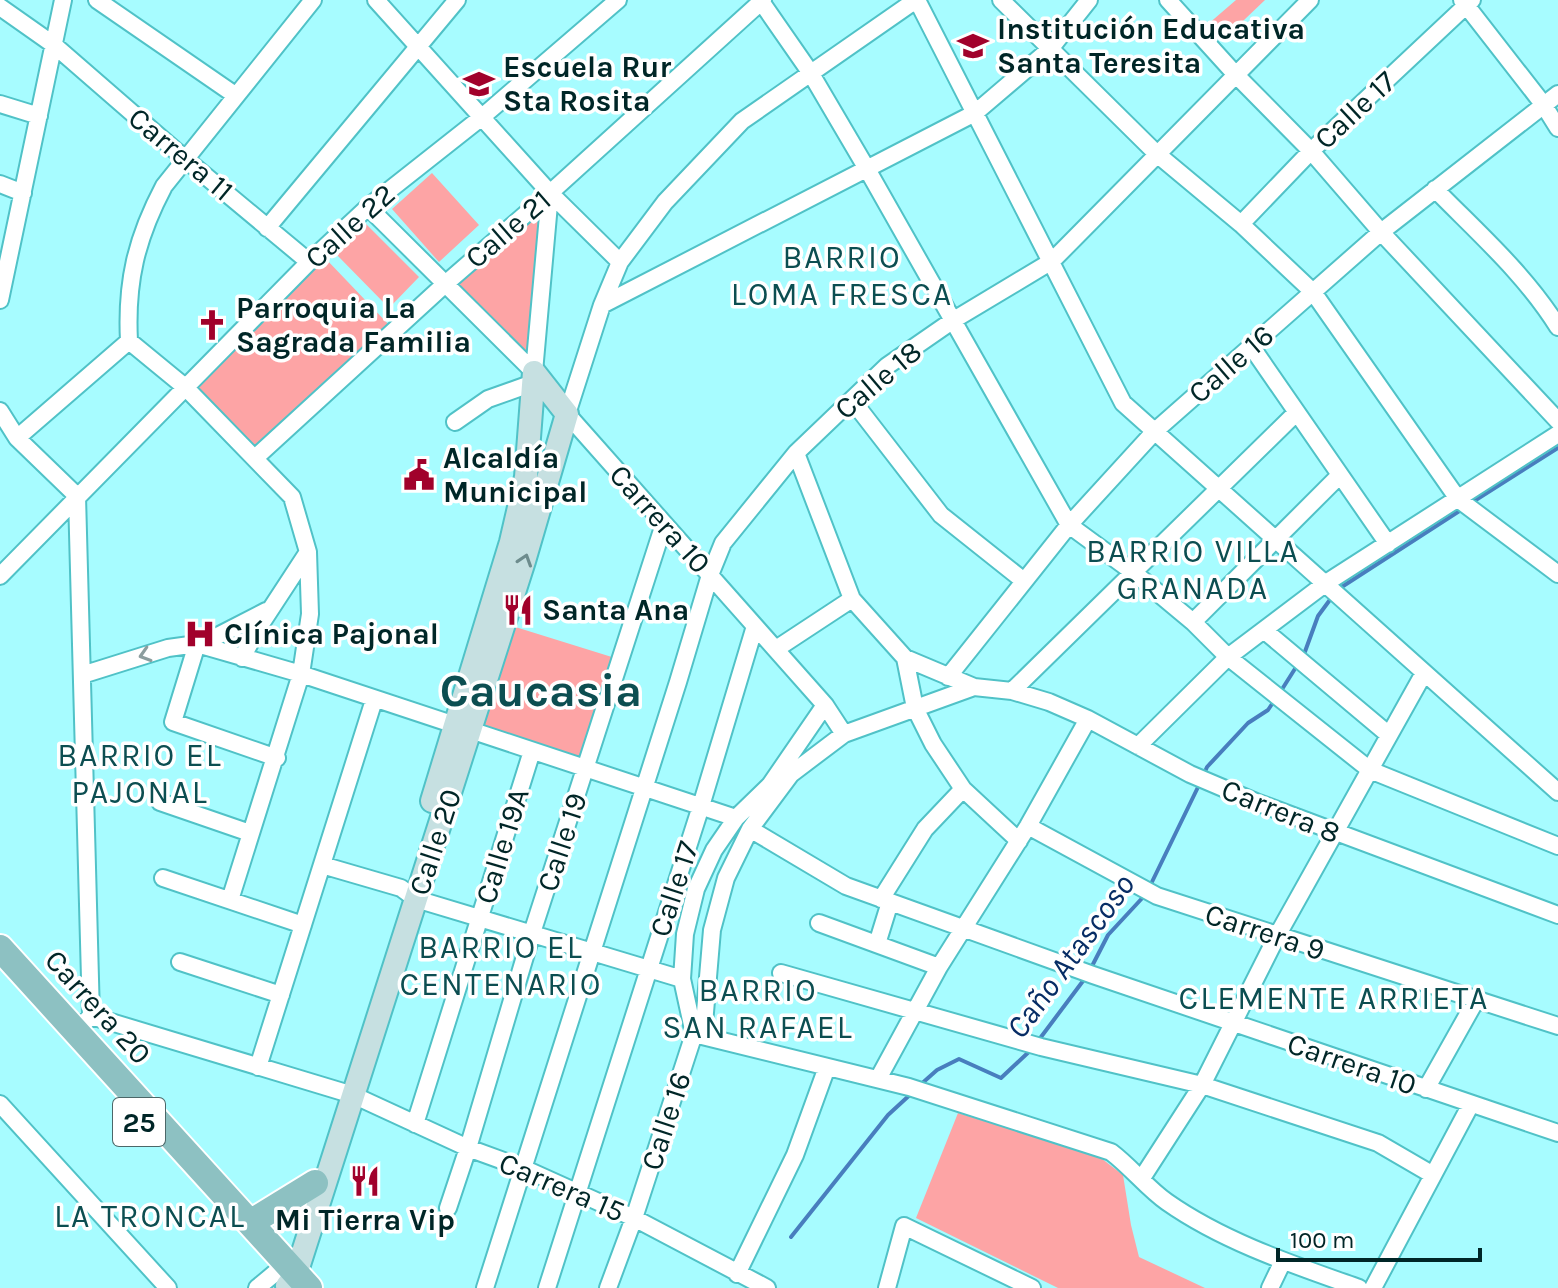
<svg xmlns="http://www.w3.org/2000/svg" width="1558" height="1288" font-family="Karla,sans-serif">
<rect width="100%" height="100%" fill="#a7fcff"/>
<path fill="#fda4a5" d="M1236,0H1265L1222,41L1207,25Z
M432,173L479,225L439,262L392,209Z
M545,202L531,364L449,285Z
M366,224L419,277L389,308L336,254Z
M325,258L391,327L257,452L193,382Z
M509,625L615,658L583,759L477,726Z
M958,1113L1097,1155L1123,1175L1131,1225L1139,1257L1205,1288H1058L916,1218Z"/>
<g fill="none" stroke-linecap="round" stroke-linejoin="round">
<path stroke="#487ebe" stroke-width="4" d="M1471,503L1558,448
M1337,590L1464,508
M1303,657L1318,616L1332,597
M1279,694L1298,664
M1204,774L1207,767L1248,723L1268,710L1274,701
M1150,886L1200,783
M1090,970L1108,935L1146,894
M1038,1041L1086,977
M919,1086L937,1070L959,1059L1001,1078L1033,1048
M791,1237L888,1115L913,1092"/>
<defs>
<path id="street" d="M97,0L235,95
M376,0L550,193L620,262
M760,0L810,72L867,169L1069,525L1133,572L1193,622L1228,657L1370,770L1558,846
M917,0L1123,403L1558,792
M1001,0L1157,154L1241,224L1313,292L1458,499L1558,574
M1168,0L1236,75L1311,151L1381,232L1558,421
M1462,0L1543,104L1558,128
M0,7L54,45L184,158L309,262
M0,104L39,116
M0,184L23,193
M1435,189C1478,233 1525,274 1558,327
M368,207L534,372
M1241,224L1311,151L1472,0
M267,228L457,0
M0,300L63,0
M602,305L975,113L1050,49L1089,0
M1251,346L1388,544
M534,372L550,193
M852,400L941,515L1024,581
M0,411L17,438L77,496L91,1016L83,1024
M455,422L488,399L533,383
M17,438L129,341
M796,453L852,599L905,658L915,708L933,744L963,789L1019,841
M255,458L444,285L550,193L763,0
M0,576L309,262L368,207L482,117L618,0
M1193,622L1340,475
M1265,631L1389,735
M197,644L173,722L277,758
M200,645L266,611
M776,649L852,599
M242,658L257,630L308,552
M905,658L974,687L1012,691L1049,702L1088,719L1190,774L1256,802L1558,915
M82,675L168,648L197,644L301,674L736,818
M948,677L1069,525L1155,431L1381,232L1558,94
M1012,691L1296,413
M844,734L825,705L567,414L602,305L620,262L665,202L742,121L916,0
M1138,746L1228,657L1326,583L1558,434
M160,802L250,833
M1028,826L1157,896L1558,1026
M750,829L846,886L1093,975L1558,1133
M322,865L401,888L416,899L682,979
M163,878L303,925
M881,899L925,829L963,789
M230,900L301,674L310,614L308,552L292,497L185,387L129,341C126,282 136,239 164,186L313,0
M819,923L939,967
M877,944L890,902
M180,962L281,995
M781,973L1041,1047L1202,1085L1378,1143L1433,1175
M91,1016L353,1095L468,1148L523,1168L634,1218L767,1288
M694,1034L909,1087L1111,1152C1131,1167 1147,1188 1167,1202C1224,1242 1294,1265 1359,1288
M703,1036L712,930L726,878L750,829L791,774L844,734L974,687
M258,1067L374,700
M878,1079L939,967L1028,826L1088,719
M1426,1089L1476,1000
M0,1104L168,1288
M415,1124L532,751
M1142,1178L1202,1085L1277,936L1424,673
M448,1208L468,1148L532,933L664,524
M737,1274L795,1155L827,1067
M257,1288L275,1273
M485,1288L678,682L710,575L723,543L796,453L887,366L952,321L1052,261L1310,0
M547,1288L701,806L755,626
M608,1288L634,1218L694,1034L682,979L685,934L696,889L714,850L736,818L770,785L825,705
M887,1288L904,1226L1032,1288
M1270,1288L1283,1261
M1373,1288L1471,1104"/>
<path id="secondary" d="M432,801L511,542L526,477L534,372
M287,1286L296,1274L524,561L567,414L534,372"/>
<path id="primary" d="M0,948L309,1288
M250,1223L315,1183"/>
</defs>
<use href="#street" stroke="#50c2c7" stroke-width="20"/>
<use href="#secondary" stroke="#50c2c7" stroke-width="26"/>
<use href="#primary" stroke="#fff" stroke-width="30"/>
<use href="#street" stroke="#fff" stroke-width="16"/>
<use href="#secondary" stroke="#c6e0e1" stroke-width="22"/>
<use href="#primary" stroke="#8dc1c2" stroke-width="26"/>
</g>
<defs><path id="oneway-chevron" d="M-2-3.5L2.5 0L-2 3.5" fill="none" stroke-width="1.6" stroke-linecap="round" stroke-linejoin="round" transform="scale(2)"/></defs>
<use stroke="#6d8c8d" href="#oneway-chevron" transform="translate(525 560) rotate(-72)"/>
<use stroke="#8c9d9e" href="#oneway-chevron" transform="translate(145 655) rotate(163)"/>
<defs>
<symbol id="school-bare" viewBox="-9 -9 18 18"><path d="M0-5L7-2L0 1L-7-2ZM-4 1L0 2.5L4 1V4Q0 6-4 4Z" fill="#a1012b" stroke="#fff" stroke-width="2.5" paint-order="stroke"/></symbol>
<symbol id="church-bare" viewBox="-9 -9 18 18"><path d="M-1.2-6h2.4v3.5h3.3v2.4h-3.3V6h-2.4V-.1h-3.3v-2.4h3.3Z" fill="#a1012b" stroke="#fff" stroke-width="2.5" paint-order="stroke"/></symbol>
<symbol id="civic-bare" viewBox="-9 -9 18 18"><path d="M-.6-6.5H3V-4.5H.6V-3L4-1V1h2V6H-6V1h2V-1L-.6-3ZM-1.2 2.5V6h2.4V2.5Z" fill="#a1012b" stroke="#fff" stroke-width="2.5" paint-order="stroke"/></symbol>
<symbol id="restaurant-bare" viewBox="-9 -9 18 18"><path d="M-5-6h1v4h1v-4h1v4h1v-4h1v5L-1.5 .5V6h-2V.5L-5-1ZM5-6V6H3V1.5H1.5Q1.5-4 5-6Z" fill="#a1012b" stroke="#fff" stroke-width="2.5" paint-order="stroke"/></symbol>
<symbol id="hospital-bare" viewBox="-9 -9 18 18"><path d="M-5-5h3v3.5h4V-5h3V5h-3V1.5h-4V5h-3Z" fill="#a1012b" stroke="#fff" stroke-width="2.5" paint-order="stroke"/></symbol>
</defs>
<g fill-rule="evenodd">
<use href="#school-bare" x="951" y="24" width="44" height="44"/>
<use href="#school-bare" x="457" y="62" width="44" height="44"/>
<use href="#church-bare" x="190" y="303" width="44" height="44"/>
<use href="#civic-bare" x="397" y="453" width="44" height="44"/>
<use href="#restaurant-bare" x="496" y="588" width="44" height="44"/>
<use href="#hospital-bare" x="178" y="612" width="44" height="44"/>
<use href="#restaurant-bare" x="343" y="1159" width="44" height="44"/>
</g>
<g text-anchor="middle" stroke-width="7" stroke-linejoin="round" paint-order="stroke">
<rect fill="#fff" stroke="#4c6768" stroke-width="2" x="113" y="1098" width="52" height="48" rx="6"/>
<g font-size="28" font-weight="bold" fill="#002627">
<text x="139" y="1132">25</text>
</g>
<g font-size="30" font-weight="bold" fill="#002627" stroke="#fff" text-anchor="start">
<text x="997" y="39">Institución Educativa<tspan x="997" dy="34">Santa Teresita</tspan></text>
<text x="503" y="77">Escuela Rur<tspan x="503" dy="34">Sta Rosita</tspan></text>
<text x="236" y="318">Parroquia La<tspan x="236" dy="34">Sagrada Familia</tspan></text>
<text x="443" y="468">Alcaldía<tspan x="443" dy="34">Municipal</tspan></text>
<text x="542" y="620">Santa Ana</text>
<text x="224" y="644">Clínica Pajonal</text>
<text x="365" y="1230" text-anchor="middle">Mi Tierra Vip</text>
</g>
<g font-size="30" fill="#002627" stroke="#fff">
<text transform="translate(1355 110) rotate(-43)" y="10">Calle 17</text>
<text transform="translate(181 154) rotate(40)" y="10">Carrera 11</text>
<text transform="translate(350 226) rotate(-42)" y="10">Calle 22</text>
<text transform="translate(508 229) rotate(-41)" y="10">Calle 21</text>
<text transform="translate(1231 364) rotate(-41)" y="10">Calle 16</text>
<text transform="translate(878 380) rotate(-40)" y="10">Calle 18</text>
<text transform="translate(660 519) rotate(48)" y="10">Carrera 10</text>
<text transform="translate(1281 811) rotate(22)" y="10">Carrera 8</text>
<text transform="translate(435 842) rotate(-72)" y="10">Calle 20</text>
<text transform="translate(562 842) rotate(-72)" y="10">Calle 19</text>
<text transform="translate(502 846) rotate(-73)" y="10">Calle 19A</text>
<text transform="translate(674 889) rotate(-72)" y="10">Calle 17</text>
<text transform="translate(1265 932) rotate(18)" y="10">Carrera 9</text>
<text transform="translate(98 1007) rotate(48)" y="10">Carrera 20</text>
<text transform="translate(1352 1064) rotate(19)" y="10">Carrera 10</text>
<text transform="translate(666 1121) rotate(-72)" y="10">Calle 16</text>
<text transform="translate(562 1187) rotate(23)" y="10">Carrera 15</text>
</g>
<g font-size="32" letter-spacing="2" fill="#0c4e51" stroke="#fff">
<text x="842" y="268">BARRIO<tspan x="842" dy="37">LOMA FRESCA</tspan></text>
<text x="1193" y="562">BARRIO VILLA<tspan x="1193" dy="37">GRANADA</tspan></text>
<text x="140" y="766">BARRIO EL<tspan x="140" dy="37">PAJONAL</tspan></text>
<text x="501" y="958">BARRIO EL<tspan x="501" dy="37">CENTENARIO</tspan></text>
<text x="758" y="1001">BARRIO<tspan x="758" dy="37">SAN RAFAEL</tspan></text>
<text x="1334" y="1009">CLEMENTE ARRIETA</text>
<text x="150" y="1227">LA TRONCAL</text>
</g>
<g font-size="32" font-style="italic" fill="#072d65" stroke="#fff">
<text transform="translate(1070 956) rotate(-54)" y="11">Caño Atascoso</text>
</g>
<g font-size="46" font-weight="bold" fill="#0c4e51" stroke="#fff">
<text x="541" y="706">Caucasia</text>
</g>
</g>
<path d="M1278 1248v12h202v-12" fill="none" stroke="#002627" stroke-width="4"/>
<text x="1290" y="1248" font-size="24" fill="#002627" stroke="#ffffff" stroke-width="6" paint-order="stroke">100 m</text>
</svg>
